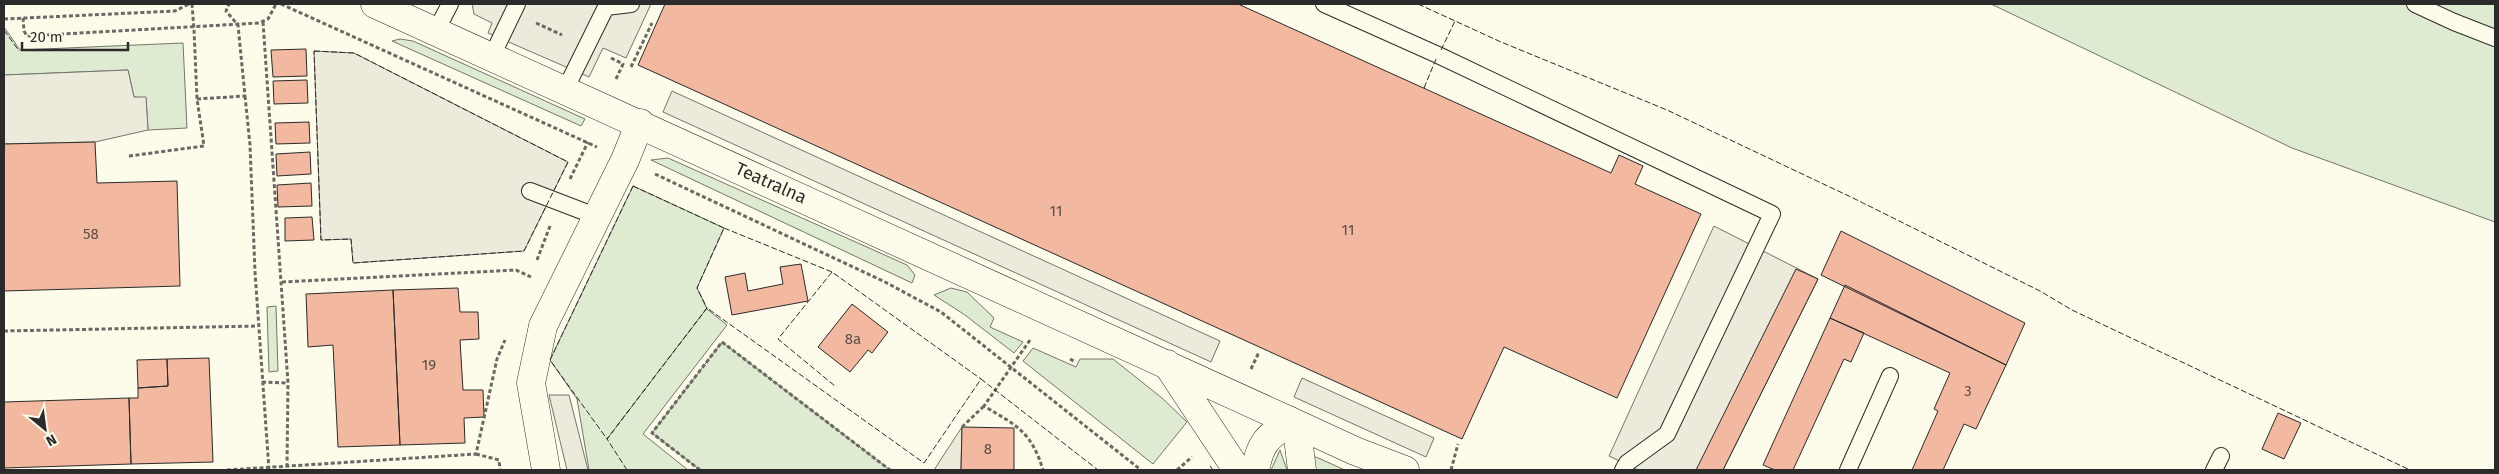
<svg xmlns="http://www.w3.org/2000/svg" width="2499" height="474" font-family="'Fira Sans',sans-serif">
<rect width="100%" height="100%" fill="#fdfbea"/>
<path fill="#deebd1" stroke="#74746e" d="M1991,4H2495V222L2292,148Z
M4,27L20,50L183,43L187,128L148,130L146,98L134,97L128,70L4,75Z
M400,39L413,41L585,119L581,126L392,41Z
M668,158L907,265L915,275L912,283L651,160Z
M633,186L724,228L697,288L707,309L727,325L643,434L688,470H589L577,399L550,360Z
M951,288L967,292L994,318L990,327L1023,342L1014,353L965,315L934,295Z
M276,306L278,371L269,372L267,307Z
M722,342L890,470H700L652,433Z
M1033,348L1076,367L1080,359H1113L1162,398L1187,422L1153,464L1023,361Z
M1280,450L1287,470H1271Z
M1313,457H1316L1345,470H1312Z"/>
<path fill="#eceadb" stroke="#74746e" d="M472,4H651L626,58L603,48L589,77L488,33L492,23L474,14Z
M314,51L354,53L568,162L524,251L353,263L351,239L321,240Z
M128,70L134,97H146L148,130L95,142L4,144V75Z
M672,91L1220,341L1211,362L663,112Z
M1714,226L1818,279L1723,470H1638L1609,456Z
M1302,378L1434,438L1426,457L1294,397Z
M549,395H569L588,470H567Z
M962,427L961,470H934Z"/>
<path fill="#f2b8a0" stroke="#2b2b2b" d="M665,4H1238L1611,173L1619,155L1643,166L1635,184L1701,214L1617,398L1504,347L1462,439L638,65Z
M306,49L307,76L273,77L271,50Z
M307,80L308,103L274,104L273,81Z
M309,122L310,143L276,144L275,123Z
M95,142L97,183L177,181L180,286L4,291V144Z
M310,152L311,174L277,176L276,154Z
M311,183L312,206L278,207L277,185Z
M312,217L314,240L285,241V218Z
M1841,231L2025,323L2006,365L1821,275Z
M801,264L808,301L732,315L725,277L745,273L748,291L783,284L780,267Z
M1796,269L1818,279L1723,470H1696Z
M1845,285L2006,365L1976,429L1964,424L1943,470H1912L1938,411L1934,409L1950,373L1830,318Z
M458,288L460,312H478L479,339L460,340L463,390H483L484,417L464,418L465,443L400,445L393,290Z
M393,290L400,445L338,447L333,345L308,347L306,294Z
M852,304L888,332L872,353L868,350L850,372L818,347Z
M1830,318L1864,333L1851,362L1844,359L1793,470H1775L1763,465Z
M209,358L213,462L131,464L129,398H138V388L168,386L167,359Z
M167,359L168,386L138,388L137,360Z
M129,398L131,464L4,468V402Z
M2278,413L2301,423L2284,459L2262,449Z
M962,427L1014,428V470H961Z"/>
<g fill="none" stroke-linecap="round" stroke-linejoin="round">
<defs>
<path id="service" d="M1324,4L1438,55L1772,214L1667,434L1627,463L1623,470
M2415,4L2454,22L2495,38
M436,31L450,4
M492,56L517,4
M565,90L606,7L631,4
M530,191L598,217
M1848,470L1890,376
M2214,470L2221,456"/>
<path id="minor" d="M375,4L1290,421L1298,438L1302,470
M1167,364L1237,470
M546,470L531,383L543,326L625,160L640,123"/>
<path id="tertiary" d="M1255,470C1261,441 1267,438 1290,421L1355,451L1405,470"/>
</defs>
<use href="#service" stroke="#2b2b2b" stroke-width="18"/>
<use href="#minor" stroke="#2b2b2b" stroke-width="29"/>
<use href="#tertiary" stroke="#2b2b2b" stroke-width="29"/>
<path stroke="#6a6964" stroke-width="3" stroke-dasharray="4 2.5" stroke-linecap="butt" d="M281,4L597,147
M23,18L24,31L27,36L259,23L268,19L276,4
M4,19L175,11L189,4
M263,22L288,383L287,466
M536,23L562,35
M611,58L623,64L616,79
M631,67L652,23
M245,96L250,145L255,272L269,470
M197,99L245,96L238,25L226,11L229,4
M129,156L204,146L197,99L194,30
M655,174L885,282L941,312L1141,470
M570,179L588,142
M537,260L550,226
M282,282L516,270L531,277
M4,331L258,326
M1030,340L984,406C1017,426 1031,431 1043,470
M1070,359L1076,362
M1251,369L1259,352
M262,382L288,383
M962,427L984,406
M476,454L499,460L500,470
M227,470L476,454L497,359L505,340
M700,470L652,433L722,342L890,470
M1177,470L1192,457
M1451,470L1458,444"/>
<use href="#service" stroke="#fdfbea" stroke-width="16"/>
<use href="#minor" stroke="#fdfbea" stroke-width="28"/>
<use href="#tertiary" stroke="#fdfbea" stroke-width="28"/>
<path stroke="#6a6964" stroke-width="3" stroke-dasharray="4 2.5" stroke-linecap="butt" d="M192,4L194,30"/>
<path stroke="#2b2b2b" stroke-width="1" stroke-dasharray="6 2.5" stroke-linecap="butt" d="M4,4H17
M1418,4L1501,42L1667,110L1853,198L2040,291L2072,310L2410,470
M4,30L19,51
M1441,50L1455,21
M314,51L354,53L568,162L524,251L353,263L351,239L321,240Z
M1424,88L1436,59
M633,186L724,228L697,288L707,308L607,439L550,360Z
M724,228L832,272L981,379
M832,272L778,339L835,386
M1210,466L1213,470
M627,470L607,439L707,308L924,463L981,379L1098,470"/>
</g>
<g text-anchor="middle" stroke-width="4" stroke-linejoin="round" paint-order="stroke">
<g font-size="15" fill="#5d4e48">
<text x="1056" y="216">11</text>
<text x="1348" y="235">11</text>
<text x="91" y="239">58</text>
<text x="853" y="344">8a</text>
<text x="429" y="370">19</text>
<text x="1968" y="396">3</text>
<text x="988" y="454">8</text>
</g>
<g font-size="18" fill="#2b2b2b" stroke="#fdfbea">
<text transform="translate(771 183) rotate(24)" y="6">Teatralna</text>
</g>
</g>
<rect width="2499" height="474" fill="none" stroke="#2b2b2b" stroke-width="10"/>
<g transform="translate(45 429) rotate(151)" stroke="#fdfbea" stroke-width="4" paint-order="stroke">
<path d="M0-4L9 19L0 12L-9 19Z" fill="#2b2b2b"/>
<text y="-8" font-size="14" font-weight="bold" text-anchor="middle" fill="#2b2b2b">N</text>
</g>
<path d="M22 42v8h106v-8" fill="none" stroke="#2b2b2b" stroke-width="2.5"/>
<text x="30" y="42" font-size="15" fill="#2b2b2b" stroke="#fdfbea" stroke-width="4" paint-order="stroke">20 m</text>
</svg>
